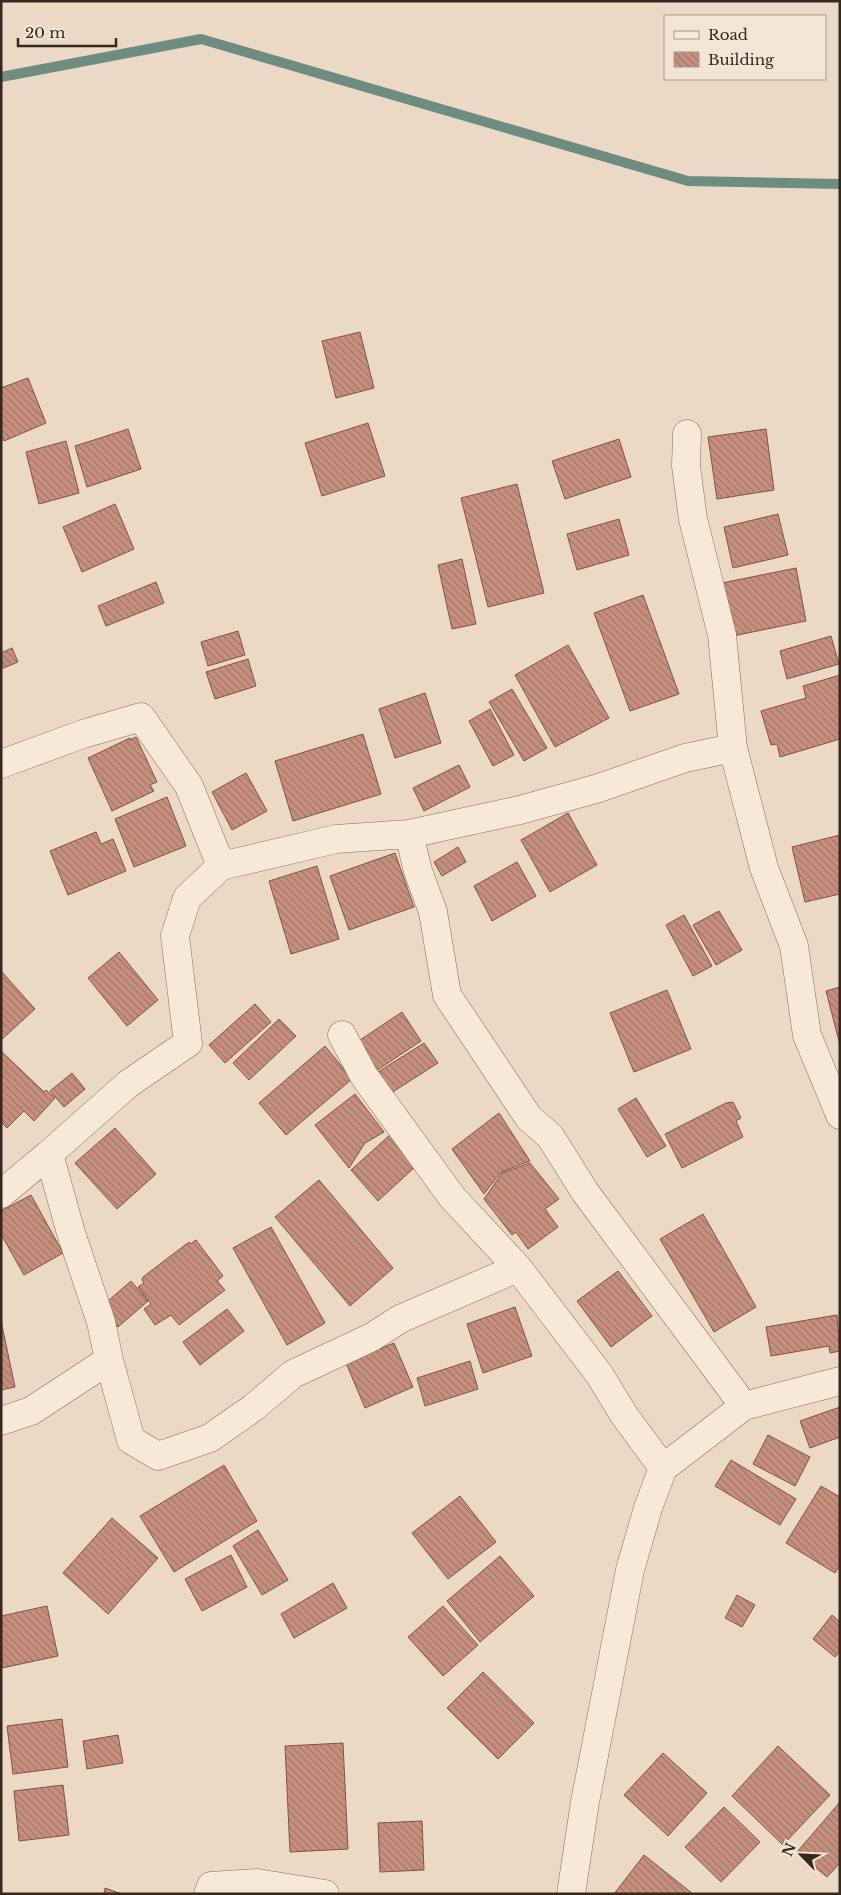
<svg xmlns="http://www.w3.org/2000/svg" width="841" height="1895" font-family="'Libre Baskerville',serif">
<defs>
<pattern id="building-back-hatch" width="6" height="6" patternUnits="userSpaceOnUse" patternTransform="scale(1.25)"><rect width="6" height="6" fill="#c7907e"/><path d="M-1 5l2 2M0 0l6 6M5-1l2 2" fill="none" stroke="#a27667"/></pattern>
</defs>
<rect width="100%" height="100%" fill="#ebd9c6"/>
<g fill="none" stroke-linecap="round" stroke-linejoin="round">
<path stroke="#6e8d80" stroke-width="10" d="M1,77L201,39L688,181L840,184"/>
</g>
<path fill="url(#building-back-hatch)" stroke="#835244" d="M360,332L374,388L336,398L322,341Z
M28,378L46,423L4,441L1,434V388Z
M368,423L385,476L322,496L305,443Z
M128,429L141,469L87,487L75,446Z
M766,429L774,490L717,499L708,437Z
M619,439L631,477L565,499L552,461Z
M66,441L79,493L39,504L26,452Z
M517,484L544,593L488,607L461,498Z
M115,504L134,549L82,572L63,527Z
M778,514L788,555L733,568L724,527Z
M619,519L629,555L577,570L567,534Z
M462,559L476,624L452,629L438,565Z
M796,568L806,621L733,636L722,583Z
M156,582L164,603L106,626L98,606Z
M643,595L679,694L630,711L594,613Z
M238,631L245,655L208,666L201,642Z
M831,636L839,664L787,679L780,651Z
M568,645L609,718L555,747L515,675Z
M12,648L18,662L1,669V653Z
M248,659L256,686L215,699L206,672Z
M840,675V739L780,757L777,744L771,745L761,711L806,698L803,686Z
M512,689L547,748L524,761L489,702Z
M425,693L441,743L395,758L379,709Z
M490,709L514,755L493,766L469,721Z
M363,734L381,794L293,821L275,761Z
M136,737L157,782L150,785L154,791L112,811L88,758L130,738V740Z
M459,765L470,787L424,811L413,788Z
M246,773L267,811L232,830L212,792Z
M167,797L186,846L134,867L115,819Z
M568,813L597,865L550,892L521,840Z
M96,832L101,844L113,839L126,871L68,895L50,851Z
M840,835V894L805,902L792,847Z
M458,847L466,862L442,876L434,862Z
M395,853L414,907L349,930L330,876Z
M517,862L536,896L492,921L474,886Z
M317,866L339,939L291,954L269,881Z
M719,911L742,950L716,965L693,925Z
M684,915L712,966L693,976L666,925Z
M119,952L158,1000L127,1026L88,978Z
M1,971L35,1009L1,1040Z
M840,987V1045L826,991Z
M667,990L691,1049L634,1072L610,1013Z
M255,1004L271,1022L225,1063L209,1045Z
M402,1012L421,1041L376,1071L357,1042Z
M279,1019L296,1036L249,1080L233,1063Z
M424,1043L438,1063L391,1093L378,1072Z
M325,1046L352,1079L286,1135L259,1103Z
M1,1051L44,1092L46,1090L55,1098L34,1121L24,1111L7,1128L1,1122Z
M72,1073L85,1089L64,1107L50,1091Z
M355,1094L384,1132L365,1143L349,1168L315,1125Z
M636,1098L666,1146L647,1157L618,1109Z
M733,1102L741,1118L736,1121L743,1137L682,1168L665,1134L726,1103Z
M499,1113L530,1161L501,1172L484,1194L452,1149Z
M115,1128L156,1174L117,1209L75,1163Z
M391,1134L417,1165L378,1201L351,1170Z
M530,1163L559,1199L545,1209L558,1227L528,1249L516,1232L512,1235L484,1199L502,1173Z
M319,1180L393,1268L350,1306L275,1217Z
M31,1195L63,1253L24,1275L1,1234V1211Z
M703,1214L756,1307L714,1332L660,1239Z
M271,1227L325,1323L287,1345L233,1248Z
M196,1240L223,1276L217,1281L225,1290L179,1325L171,1315L155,1325L144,1309L151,1304L138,1287L144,1283L142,1280L143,1277L189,1242L190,1244Z
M618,1271L652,1316L611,1347L577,1301Z
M131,1281L148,1301L118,1327L101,1307Z
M515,1307L532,1356L483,1373L467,1324Z
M227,1309L244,1331L200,1365L183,1342Z
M837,1315L840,1351L830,1353L829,1346L771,1356L766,1327Z
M1,1321L15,1387L1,1390Z
M394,1343L413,1387L365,1408L346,1363Z
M470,1361L478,1389L425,1406L417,1378Z
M840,1407V1437L810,1448L800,1421Z
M768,1435L810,1457L795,1486L753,1464Z
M731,1460L796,1499L780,1525L715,1486Z
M224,1465L257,1521L174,1572L140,1516Z
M821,1486L840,1497V1565L835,1573L786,1543Z
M460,1496L496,1542L448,1579L412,1533Z
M112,1518L158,1558L108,1614L63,1573Z
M258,1530L288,1580L262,1595L233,1546Z
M231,1555L247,1587L202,1611L185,1579Z
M500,1556L534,1596L480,1642L447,1601Z
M333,1583L347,1608L294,1638L281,1614Z
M737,1595L755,1605L742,1627L725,1618Z
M47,1606L58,1656L2,1668L1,1616Z
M443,1606L478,1645L443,1676L408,1637Z
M832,1615L840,1622V1652L835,1657L813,1639Z
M483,1672L534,1723L498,1759L447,1708Z
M62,1719L68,1767L13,1774L7,1726Z
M118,1735L123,1763L87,1769L83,1741Z
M343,1743L348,1849L290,1852L285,1746Z
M778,1746L830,1795L783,1845L732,1796Z
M663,1753L707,1793L668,1836L624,1795Z
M63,1785L69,1835L19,1841L14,1791Z
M840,1802V1863L827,1877L797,1852Z
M724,1807L760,1842L721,1882L685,1847Z
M422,1821L424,1870L380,1872L378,1823Z
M644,1855L693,1894H614Z
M105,1888L122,1894H104Z"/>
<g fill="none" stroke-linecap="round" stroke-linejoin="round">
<defs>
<path id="minor" d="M687,434L686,466L693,519L722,635L733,748L764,868L794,946L807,1035L840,1115
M1,764L83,734L141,717L189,786L221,866
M409,834L520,810L599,788L685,758L733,748
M342,1035L364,1076L452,1197L518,1268L599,1374L624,1415L663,1468
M1,1194L49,1154
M109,1360L101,1322L71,1233L49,1154L128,1084L188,1043L175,936L187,898L221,866L336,839L409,834L418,871L433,912L447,995L529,1118L550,1136L585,1192L744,1406
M1,1421L31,1411L109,1360L131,1440L158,1456L210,1438L253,1408L293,1374L372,1337L400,1319L518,1268
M208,1894L211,1886L257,1883L325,1894
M571,1894L585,1802L630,1570L648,1508L663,1468L744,1406L840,1381"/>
</defs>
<use href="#minor" stroke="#856b5d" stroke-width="29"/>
<use href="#minor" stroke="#f7e8d8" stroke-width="28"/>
</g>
<rect width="841" height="1895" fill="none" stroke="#36271f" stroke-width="5"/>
<rect x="664" y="15" width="162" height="65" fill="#f3e5d5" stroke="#a7998c"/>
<rect x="674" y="31" width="25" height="8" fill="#f7e8d8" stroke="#a7998c"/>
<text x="708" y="40" font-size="15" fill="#36271f">Road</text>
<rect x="674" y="52" width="25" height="15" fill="url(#building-back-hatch)" stroke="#a7998c"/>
<text x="708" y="65" font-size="15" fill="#36271f">Building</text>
<g transform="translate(801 1855) rotate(294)" stroke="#f3e5d5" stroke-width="4" paint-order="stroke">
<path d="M0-4L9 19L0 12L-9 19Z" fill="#36271f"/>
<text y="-8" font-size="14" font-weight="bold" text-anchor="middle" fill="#36271f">N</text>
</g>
<path d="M18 38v8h98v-8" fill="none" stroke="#36271f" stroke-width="2.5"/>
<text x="25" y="38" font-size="15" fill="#36271f" stroke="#f3e5d5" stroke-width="4" paint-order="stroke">20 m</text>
</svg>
